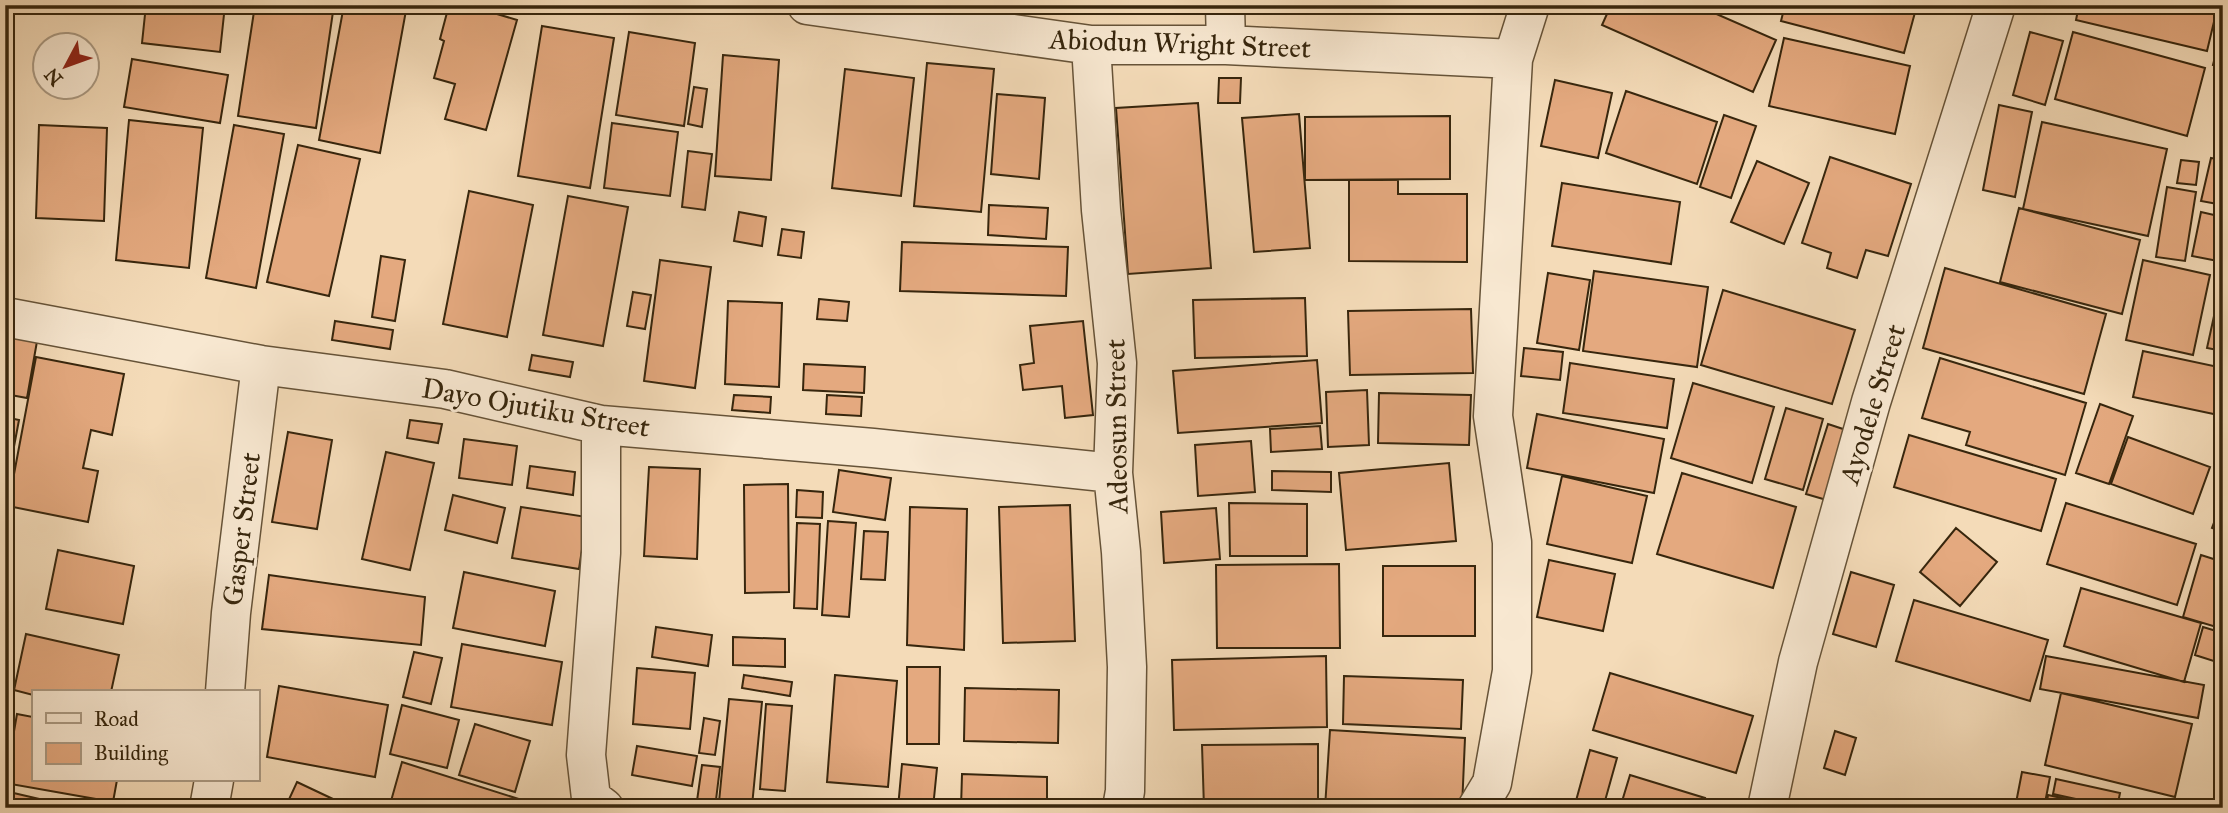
<svg xmlns="http://www.w3.org/2000/svg" width="2228" height="813" font-family="'IM FELL Great Primer',serif">
<rect width="100%" height="100%" fill="#f4dbb8"/>
<filter id="stains"><feTurbulence type="fractalNoise" baseFrequency=".00286" numOctaves="4"/><feColorMatrix values="0 0 0 0 .2 0 0 0 0 .09 0 0 0 0 .02 0 0 0 .5 -.17"/></filter>
<radialGradient id="worn" r=".72"><stop offset=".6" stop-color="#630" stop-opacity="0"/><stop offset="1" stop-color="#630" stop-opacity=".3"/></radialGradient>
<path fill="#e4a97f" stroke="#37260d" stroke-width="2" d="M146,5H225L220,52L142,43Z
M255,5H334L316,128L238,116Z
M344,5H407L380,153L319,140Z
M449,5H467L517,20L486,130L445,119L455,84L434,78L444,41L440,39Z
M1611,5H1696L1776,40L1753,92L1602,25Z
M1785,5H1917L1904,53L1781,21Z
M2079,5H2218L2207,51L2076,20Z
M2223,24V67L2213,65Z
M542,26L614,38L590,188L518,176Z
M629,32L695,43L684,126L616,115Z
M2030,32L2063,41L2045,105L2013,95Z
M2073,32L2205,68L2187,136L2055,99Z
M1784,38L1910,66L1895,134L1769,106Z
M723,55L779,60L771,180L715,176Z
M132,59L228,75L220,123L124,107Z
M927,63L994,69L981,212L914,206Z
M845,69L914,78L901,196L832,188Z
M1219,78H1241L1240,103H1218Z
M1555,80L1612,93L1598,158L1541,146Z
M694,87L707,89L702,127L688,124Z
M1626,91L1717,122L1697,184L1606,153Z
M997,94L1045,98L1039,179L991,174Z
M1198,103L1211,268L1128,274L1116,108Z
M1999,105L2032,112L2015,197L1983,190Z
M1299,114L1310,248L1254,252L1242,118Z
M1724,115L1756,126L1731,198L1700,187Z
M1450,116V179L1305,180V117Z
M129,120L203,128L189,268L116,260Z
M2042,122L2167,149L2148,236L2023,209Z
M5,123L14,124L11,230H5Z
M612,123L678,132L670,196L604,188Z
M2223,123V150L2216,148Z
M39,125L107,128L104,221L36,218Z
M234,125L284,134L256,288L206,278Z
M298,145L360,159L329,296L267,282Z
M688,151L712,154L705,210L682,207Z
M1830,157L1911,184L1888,256L1866,250L1857,278L1827,268L1831,253L1802,243Z
M2211,158L2223,160V205L2201,201Z
M2181,160L2199,162L2196,185L2177,183Z
M1757,161L1809,183L1784,244L1731,222Z
M1349,180H1398V194H1467V262L1349,261Z
M1562,183L1680,202L1671,264L1552,246Z
M2167,187L2196,192L2185,261L2156,257Z
M469,191L533,205L507,337L443,324Z
M568,196L628,207L603,346L543,335Z
M989,205L1048,208L1046,239L988,235Z
M2019,208L2140,240L2122,314L2000,282Z
M739,212L766,217L762,246L734,241Z
M2201,212L2223,217V262L2192,256Z
M782,229L804,232L801,258L778,255Z
M902,242L1068,247L1066,296L900,291Z
M381,256L405,260L395,321L372,317Z
M660,260L711,267L695,388L644,381Z
M2143,260L2210,275L2193,355L2126,340Z
M1945,268L2106,314L2084,394L1923,348Z
M1594,271L1708,287L1697,367L1583,351Z
M1548,273L1590,280L1579,350L1537,343Z
M2223,275V351L2207,348Z
M1723,290L1855,330L1832,404L1701,365Z
M633,292L651,295L645,329L627,326Z
M1305,298L1307,356L1195,358L1193,300Z
M819,299L849,302L847,321L817,319Z
M728,301L782,303L779,387L725,384Z
M1471,309L1473,373L1350,375L1348,311Z
M335,321L393,330L390,349L332,340Z
M1083,321L1093,415L1065,418L1062,386L1023,390L1020,365L1034,363L1030,326Z
M5,324L39,330L27,398L5,394Z
M1524,348L1563,352L1560,380L1521,376Z
M2143,351L2223,368V416L2133,397Z
M532,355L573,362L570,377L529,370Z
M36,357L124,374L112,435L91,430L83,468L98,471L88,522L8,506Z
M1940,358L2086,403L2065,475L1966,445L1970,432L1922,418Z
M1317,360L1322,423L1178,433L1173,371Z
M1570,363L1674,379L1667,428L1563,413Z
M804,364L865,367L864,393L803,390Z
M1693,383L1774,407L1752,483L1671,458Z
M1367,390L1369,445L1328,447L1326,392Z
M1379,393L1471,395L1469,445L1378,443Z
M734,395L771,397L770,413L732,410Z
M827,395L862,397L861,416L826,414Z
M2100,404L2133,416L2109,484L2076,473Z
M1786,408L1823,419L1803,490L1765,479Z
M1537,414L1664,439L1654,493L1527,468Z
M5,417L19,420L6,489H5Z
M410,420L442,424L438,443L407,438Z
M1828,424L1852,432L1830,501L1806,494Z
M1320,426L1322,449L1271,452L1270,429Z
M288,432L332,440L317,529L272,522Z
M1909,435L2056,479L2041,531L1894,487Z
M2128,437L2210,467L2193,514L2111,484Z
M464,439L517,446L512,485L459,478Z
M1251,441L1255,492L1198,496L1195,445Z
M386,452L434,463L410,570L362,559Z
M1449,463L1456,541L1346,550L1339,473Z
M530,466L575,472L573,495L527,488Z
M649,467L700,469L697,559L644,556Z
M839,470L891,478L885,520L833,512Z
M1272,471L1331,472V492L1272,490Z
M1682,473L1796,507L1773,588L1657,554Z
M1562,476L1647,496L1632,563L1547,544Z
M788,484L789,592L745,593L744,485Z
M797,490L823,492L822,518L796,517Z
M453,495L505,508L497,543L445,530Z
M2223,499V532L2212,528Z
M1229,503L1307,504V556H1230Z
M2066,503L2196,544L2177,605L2047,564Z
M1070,505L1075,641L1003,643L999,507Z
M5,506L11,507L5,535Z
M521,507L587,517L579,569L512,558Z
M910,507L967,509L964,650L907,645Z
M1216,508L1220,559L1164,563L1161,512Z
M828,521L856,523L849,617L822,615Z
M797,523L820,524L817,609L794,608Z
M1956,528L1997,562L1960,606L1920,572Z
M864,531L888,532L885,580L861,579Z
M58,550L134,566L123,624L46,609Z
M2201,555L2223,562V629L2183,617Z
M1549,560L1615,574L1603,631L1537,617Z
M1339,564L1340,648H1217L1216,565Z
M1383,566H1475V636H1383Z
M464,572L555,591L545,646L453,628Z
M1851,572L1894,585L1876,647L1833,634Z
M269,575L425,597L421,645L262,629Z
M2081,588L2201,623L2184,682L2064,646Z
M1914,600L2048,640L2030,701L1896,661Z
M656,627L712,635L708,666L652,657Z
M2203,627L2223,633V664L2195,655Z
M26,634L119,655L111,692H33V695L14,690Z
M733,637L785,639V667L733,665Z
M462,644L562,662L552,725L451,707Z
M414,652L442,658L431,704L403,697Z
M1326,656L1327,727L1174,730L1172,660Z
M2046,656L2204,685L2198,718L2040,689Z
M907,667H940L939,744H907Z
M637,668L695,673L690,729L633,724Z
M1610,673L1753,716L1736,773L1593,730Z
M744,675L792,682L790,696L742,688Z
M835,675L897,681L888,787L827,782Z
M1344,676L1463,680L1461,729L1343,724Z
M279,686L388,705L375,777L267,757Z
M965,688L1059,690L1058,743L964,741Z
M2061,693L2192,724L2175,797L2045,765Z
M729,699L762,702L752,806L719,802Z
M766,704L792,706L785,791L760,789Z
M402,705L459,720L447,768L390,754Z
M17,714L33,717V780H117L113,802L5,783Z
M704,718L720,721L715,755L699,753Z
M475,724L530,741L515,792L459,775Z
M1330,730L1465,738L1462,808H1325Z
M1835,731L1856,738L1845,775L1824,768Z
M1318,744V808H1204L1202,745Z
M637,746L697,756L692,786L632,775Z
M1590,750L1617,758L1603,808H1574Z
M402,762L547,808H411L391,801Z
M902,764L937,768L933,808H898Z
M702,765L720,767L715,808H696Z
M2022,772L2050,777L2044,808H2015Z
M962,774L1047,777V808H961Z
M1630,775L1705,798L1702,808H1620Z
M2056,779L2120,793L2117,808L2053,794Z
M297,782L352,808H285Z
M5,791L78,808H5Z
M2048,795L2107,808H2046Z"/>
<g fill="none" stroke-linecap="round" stroke-linejoin="round">
<defs>
<path id="street" d="M807,5L1091,45H1226L1513,59
M1225,5L1226,45
M1091,45L1101,210L1117,363L1113,473L1121,552L1127,667L1125,791L1122,808
M5,317L261,365L445,389L601,425L873,448L1113,473
M601,425V553L586,755L591,798L604,808
M225,692L231,613L261,365
M209,808L214,780
M1477,808L1492,783L1512,671V542L1493,416L1513,59L1530,5
M1767,808L1798,662L1871,402L1996,5"/>
</defs>
<use href="#street" stroke="#665338" stroke-width="41"/>
<use href="#street" stroke="#f8e8d1" stroke-width="38"/>
</g>
<g text-anchor="middle" stroke-width="6" stroke-linejoin="round" paint-order="stroke">
<g font-size="28" fill="#37260d" stroke="#f8e8d1">
<text transform="translate(1180 43) rotate(2)" y="10">Abiodun Wright Street</text>
<text transform="translate(1872 404) rotate(-73)" y="10">Ayodele Street</text>
<text transform="translate(536 407) rotate(10)" y="10">Dayo Ojutiku Street</text>
<text transform="translate(1116 426) rotate(-91)" y="10">Adeosun Street</text>
<text transform="translate(241 529) rotate(-83)" y="10">Gasper Street</text>
</g>
</g>
<rect width="2228" height="813" fill="none" stroke="#f4dbb8" stroke-width="28"/>
<rect x="7" y="7" width="2214" height="799" fill="none" stroke="#37260d" stroke-width="3.5"/>
<rect x="14" y="14" width="2200" height="785" fill="none" stroke="#37260d" stroke-width="2"/>
<rect x="32" y="690" width="228" height="91" fill="#f8e8d1" stroke="#ab9a83" stroke-width="2"/>
<rect x="46" y="713" width="35" height="10" fill="#f8e8d1" stroke="#ab9a83" stroke-width="2"/>
<text x="94" y="726" font-size="21" fill="#37260d">Road</text>
<rect x="46" y="743" width="35" height="21" fill="#e4a97f" stroke="#ab9a83" stroke-width="2"/>
<text x="94" y="760" font-size="21" fill="#37260d">Building</text>
<g transform="translate(66 66) rotate(229)"><circle r="33" fill="#f8e8d1" stroke="#ab9a83" stroke-width="2"/>
<path d="M0-5L12 26L0 18L-12 26Z" fill="#8f2418"/>
<text y="-10" font-size="19" font-weight="bold" text-anchor="middle" fill="#37260d">N</text>
</g>
<rect width="100%" height="100%" filter="url(#stains)"/>
<rect width="100%" height="100%" fill="url(#worn)"/>
</svg>
